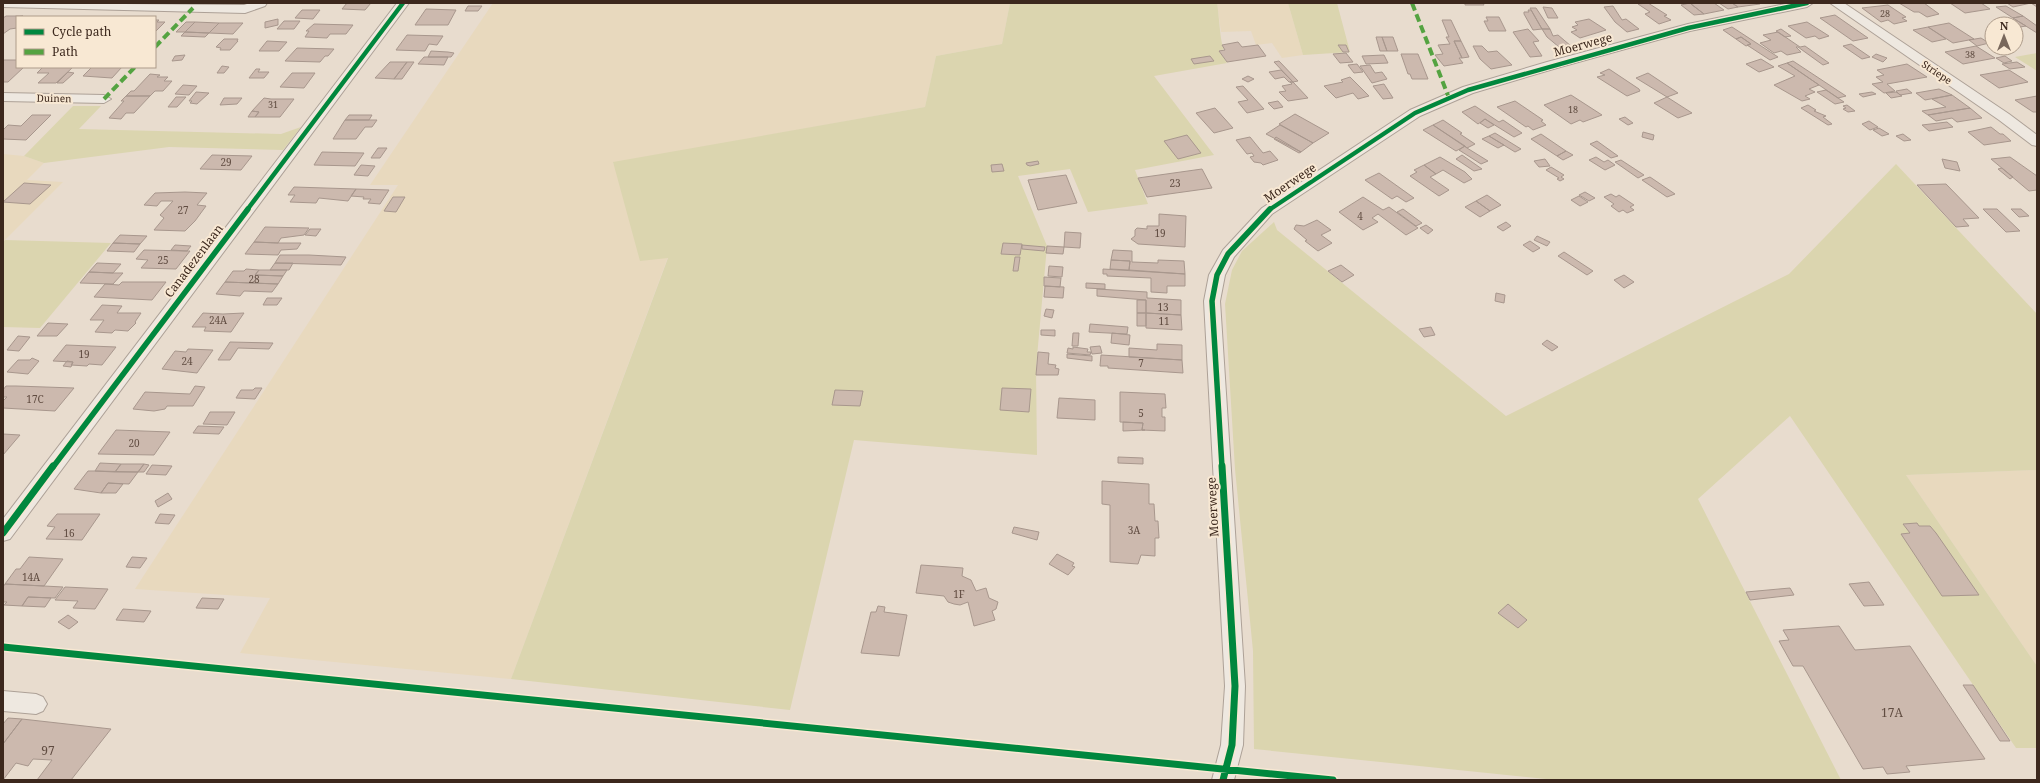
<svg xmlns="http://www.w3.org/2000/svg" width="2040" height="783" font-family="'Noto Serif',serif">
<rect width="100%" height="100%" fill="#e8dcce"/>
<path fill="#e8d9be" d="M493,3H1010L1002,44L936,56L925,107L613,163L668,257L511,679L240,653L270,598L135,589L398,185H370Z
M1217,3H1288L1303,55L1282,58L1272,43L1256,45L1251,31L1221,32Z
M3,154L24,156L44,163L27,180L63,182L3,242Z
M2037,470V666L1906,475Z"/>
<path fill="#dbd5af" d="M1010,3H1217C1219,13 1220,43 1224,49L1219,51L1227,63L1154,76L1214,155L1135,170L1148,204L1088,212L1070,169L1018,176L1047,246L1036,368L1037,455L854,440L790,710L511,679L668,258L640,261L613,162L925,107L936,56L1002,44Z
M1288,3H1337L1350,52L1303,55Z
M2037,53V71L2015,57Z
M73,106H101L79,129L281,134L301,127L283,150L169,147L44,163L24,156Z
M1896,164L2037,314V470L1906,475L2037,666V748H2016L1790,416L1698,499L1841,780H1556L1254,749L1253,651L1235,469L1225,304L1232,270L1242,251L1274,222L1277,230L1506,416L1789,274Z
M5,240L111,243L40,328L3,327V242Z"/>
<path fill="#ccb9ae" stroke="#a8978d" d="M347,3H371L365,10L342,9Z
M1465,3H1483L1484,5H1465Z
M1648,3L1667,15L1664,16L1671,20L1659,24L1645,14L1650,12L1638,4Z
M1690,3L1691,4L1704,14L1694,15L1681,5Z
M1697,3H1714L1724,10L1704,14L1691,4Z
M1719,3H1732L1738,7L1728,9Z
M1732,3H1760V4L1738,7Z
M1899,3H1924L1939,14L1927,17L1919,12H1914Z
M1950,3H1981L1990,9L1965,13Z
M2007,3H2037V7L2031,3L2013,7Z
M1888,5L1906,17L1902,18L1907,21L1894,24L1888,20L1881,22L1862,8Z
M468,6H482L478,11H465Z
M1613,6L1622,20L1626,19L1639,29L1627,32L1615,22L1604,7Z
M2006,6L2023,16L2013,18L1996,7Z
M1543,7L1552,8L1558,18H1548Z
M1530,8H1536L1550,29H1542Z
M426,9L456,10L448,25H415Z
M302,10H320L313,19L295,18Z
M1528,10H1531L1542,29L1533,30L1524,14V12H1529Z
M1835,15L1868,38L1853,41L1820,18Z
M6,16H23L17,17V28L10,29L3,34V18Z
M2023,16L2037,26V33L2013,18Z
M1486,17H1499L1506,31H1489L1484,21H1488Z
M278,19V25L265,28V22Z
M1589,19L1606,30L1580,38L1571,32L1577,30L1572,27L1578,25L1575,22Z
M155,20H159L157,22H165L155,32Z
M1442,20H1451L1461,41H1454L1462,58H1459L1463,63L1444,66L1435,55L1443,54L1438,45L1450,44L1446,37H1449Z
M2016,20L2026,26L2020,27L2010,21Z
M284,21H300L294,29H277Z
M186,22H195L185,32H176Z
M195,22L219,23L209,33L185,32Z
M1807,22L1829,36L1819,39L1815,36L1806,38L1788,26Z
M219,23H243L233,34L209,33Z
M1949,23L1974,39L1953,43L1928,27Z
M314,24L353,25L346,34H330L327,38L305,37L309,31H306Z
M1732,27L1778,57L1770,60L1747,45L1751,44L1741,37L1736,39L1723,30Z
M1928,27L1946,39L1932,42L1913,30Z
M1528,29L1539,41L1533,42L1542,56L1530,57L1513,32Z
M1542,29H1550L1553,36L1558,35L1571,46L1559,47L1547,37Z
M1781,29L1791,36L1785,37L1776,31Z
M185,32L209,33L205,37L181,36Z
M1778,32L1800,47L1805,46L1829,63L1823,65L1798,47H1796L1801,52L1787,55L1781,51L1774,53L1760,43L1771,40L1763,35Z
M407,35L443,36L437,45L429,44L425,51L396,50Z
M1376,37H1382L1387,51H1380Z
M1382,37H1393L1398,51H1387Z
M1741,37L1751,44L1746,46L1736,39Z
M1981,38L1989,43L1977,46L1969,40Z
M224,39H238L237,41H238L230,50H220L221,48L216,47Z
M267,41L287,42L279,51H259Z
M1454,41H1461L1469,57L1462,58Z
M1238,42L1242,47L1258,45L1266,56L1227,62L1219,51L1225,50L1222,45Z
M1851,44L1870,57L1862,59L1843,46Z
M1338,45H1346L1349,52H1343Z
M1473,46H1482L1488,52L1497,51L1512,65L1491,69L1480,59Z
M1976,46L1995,58L1963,64L1945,52Z
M297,48L334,49L328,56H325L320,62L285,61Z
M431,51L448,52L454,53L451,57H428Z
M1346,53L1353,62L1340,63L1333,54Z
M1401,54H1418L1428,79H1412L1410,74H1408Z
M1876,54L1887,58L1883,62L1872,57Z
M185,55L182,60L172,61L175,56Z
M1384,55L1388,63L1366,64L1362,56Z
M1210,56L1214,61L1194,64L1191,59Z
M2005,56L2012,61L2004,63L1996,58Z
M424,57H448L444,65L418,64Z
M1761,59L1774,67L1759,72L1746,64Z
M3,60H17V67H24L8,82H3Z
M1279,61L1298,81L1293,82L1274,62Z
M1793,61L1846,96L1838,98L1787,63Z
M390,62H407L394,79L375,78Z
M407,62H414L402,79H394Z
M2017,62L2025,67L2010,69L2002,64Z
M1787,63L1819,85L1809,89L1815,92L1805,96L1810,99L1802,101L1774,85L1795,76L1778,66Z
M1357,64L1363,72L1354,73L1348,65Z
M1907,64L1927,77L1887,84L1895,91L1884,93L1872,84L1883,82L1876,77L1884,75L1877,70Z
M1370,65L1375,73L1382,72L1387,79L1372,83L1360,66Z
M222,66L229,67L224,73H217Z
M43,67H73L56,83H38L49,73H37Z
M92,67H122L112,78L83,76Z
M256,69H260L258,72H269L264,78H249Z
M1609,69L1639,89L1640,91L1627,96L1597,77L1605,75L1600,73Z
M1281,70L1293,82H1289L1284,77L1275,79L1269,72Z
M2009,70L2028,82L1999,88L1980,75Z
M68,72L74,73L63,83H57Z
M292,73H315L304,88L280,87Z
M1648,73L1678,93L1667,97L1636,78Z
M150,74L160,75L157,77H168L164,81H172L163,91H155L150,96H126L131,91H134Z
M1248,76L1254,79L1248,82L1242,79Z
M1350,77L1369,96L1358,99L1353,93L1336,98L1324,86L1343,82L1341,80Z
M1290,82H1293L1308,98L1288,101L1279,92L1286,91L1282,86L1292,84Z
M1384,84L1393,98L1383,99L1373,86Z
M183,85L197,86L189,95L175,94Z
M1243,86L1264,109L1247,113L1238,102L1248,100L1236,87Z
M1907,89L1912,93L1900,95L1896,91Z
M1939,89L1952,95L1925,100L1916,93Z
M1826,90L1844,102L1835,104L1817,92Z
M196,92L209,93L197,104L190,103L192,101H189Z
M1872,92L1876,94L1863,97L1859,94Z
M1896,92L1902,96L1891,98L1886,93Z
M1571,95L1602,115L1583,122L1580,120L1571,124L1544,105Z
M1952,95L1970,108L1928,115L1922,111L1946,107L1932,99Z
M126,96H150L134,113H126L121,119L109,118L124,101H121Z
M2037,96V112H2033L2015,100Z
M176,97H186L177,107H168Z
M1667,97L1692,113L1678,118L1654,103Z
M224,98H242L237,104L220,105Z
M264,98L271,99H294L280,117H255L259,112L252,111Z
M1278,101L1283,107L1274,109L1268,103Z
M1515,101L1543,120L1541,121L1546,125L1533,130L1528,126L1526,127L1497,107Z
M1808,105L1816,110L1814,111L1826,116L1823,117L1832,124L1828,125L1801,108Z
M1847,105L1855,111L1848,112L1843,109L1846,108L1843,106Z
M1475,106L1499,122L1503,120L1522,133L1514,137L1485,119L1478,124L1462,112Z
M1215,108L1233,128L1214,133L1196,113Z
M1970,108L1982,118L1957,122L1952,118L1936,121L1928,115Z
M252,111L259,112L255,117H248Z
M1295,114L1329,133L1313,143L1279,124Z
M32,115H51L26,140L3,139V130L8,125L21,126Z
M349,115H372L369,120H345Z
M1625,117L1633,123L1628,125L1619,119Z
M1485,119L1494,125L1488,128L1480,123Z
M345,120H377L372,127H365L356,139H333Z
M1443,120L1462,133L1460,134L1475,144L1467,148L1433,125Z
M1869,121L1878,127L1870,130L1862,124Z
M1947,122L1953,127L1929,131L1922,125Z
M1280,125L1313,143L1301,152L1266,134Z
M1433,125L1465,146L1456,151L1423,130Z
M1991,127L2000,134H2003L2011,141L1984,145L1968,132Z
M1879,128L1889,134L1882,136L1873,130Z
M1643,132L1654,135L1653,140L1642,137Z
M1495,133L1521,149L1515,152L1489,136Z
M1541,134L1566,151L1557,156L1531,139Z
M1903,134L1911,140L1904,141L1896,136Z
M1187,135L1201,153L1178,159L1164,141Z
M1489,136L1504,145L1498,148L1482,139Z
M1250,137L1263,153L1270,151L1278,160L1263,165L1261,163L1254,162L1250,157L1254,156L1252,153L1247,154L1236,140Z
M1276,137L1301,152L1299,153L1274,139Z
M1597,141L1618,156L1611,158L1590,144Z
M1465,146L1467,148L1488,161L1481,164L1459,150Z
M378,148H387L380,158H371Z
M1566,151L1573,155L1563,160L1557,156Z
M322,152L364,153L355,166L314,165Z
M212,155L252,156L241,170L200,169Z
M1462,155L1482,169L1474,171L1456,159Z
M1440,157L1465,172L1472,179L1464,183L1443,170L1436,174L1424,165Z
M1596,157L1604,162L1608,160L1615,165L1605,170L1589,160Z
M2010,157L2037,176V190L2029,191L1991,159Z
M1545,159L1550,166L1539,167L1534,161Z
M1942,159L1957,162L1960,171L1945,168Z
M1621,160L1644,175L1638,178L1615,162Z
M1038,161L1039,164L1030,166L1027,165L1026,163Z
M1002,164L1004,171L992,172L991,165Z
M361,165L375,166L368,176L354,175Z
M1424,165L1436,174L1430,177L1449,190L1439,196L1410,176L1417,172L1414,170Z
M1551,167L1564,175L1561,177L1564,179L1560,181L1557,179L1559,178L1546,170Z
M2002,168L2013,177L2010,179L1998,169Z
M1202,169L1212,188L1147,197L1138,178Z
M1379,173L1414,198L1406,202L1397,196L1392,199L1365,180Z
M1066,175L1077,203L1038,210L1028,180Z
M1650,177L1675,194L1667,197L1642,180Z
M24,183L51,185L30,204L3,202Z
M1946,184L1979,218L1963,219L1969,226L1956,227L1917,185Z
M294,187L356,189L348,201L319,198L316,203L290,202L295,195H288Z
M356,189L389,190L380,204L368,203L371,199H363L364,197L351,196Z
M185,192L207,193L197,205L206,206L195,221L185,231L154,230L164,218L160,215L173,201H161L157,206L144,205L155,193Z
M1585,192L1595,198L1589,201L1579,195Z
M1611,194L1616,197L1619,195L1634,205L1630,207L1634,210L1627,213L1623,210L1619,212L1611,206L1614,204L1604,197Z
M1487,195L1501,205L1490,211L1476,201Z
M1579,196L1588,202L1580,206L1571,200Z
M393,197H405L396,212L384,211Z
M1363,197L1383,210L1389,207L1418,228L1406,235L1378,214L1372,218L1378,222L1363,230L1339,212Z
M1476,201L1490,211L1480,217L1465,207Z
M1403,209L1422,223L1416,226L1397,212Z
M1983,209H1997L2020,231L2006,232Z
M2011,209H2021L2029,216L2019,217Z
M1159,214L1186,216L1185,247L1138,244L1131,239L1135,236V230L1137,228L1147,229V226H1159Z
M1317,220L1331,230L1321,235L1332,243L1318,251L1305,241L1307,240L1294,229L1296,225L1304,226Z
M1506,222L1511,226L1503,231L1497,227Z
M1426,225L1433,230L1428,234L1420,228Z
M265,227L309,228L304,235L281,238L278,243L254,242Z
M310,229H321L316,236L305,235Z
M1065,232L1081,233L1080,248L1064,247Z
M120,235L147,236L140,244L113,243Z
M1537,236L1550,242L1547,246L1534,240Z
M1530,241L1540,248L1533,252L1523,245Z
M254,242L278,243H301L297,249L281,250L278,255L245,254Z
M113,243L140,244L134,252L107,251Z
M1003,243L1022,244L1020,255L1001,254Z
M175,245L191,246L187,251L171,250Z
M1022,245L1045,247L1044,251L1022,249Z
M1047,246L1064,247L1063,254L1046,253Z
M144,250L187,251H190L176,269L141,268L148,260L136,259Z
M1113,250L1132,251V262L1158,263V260L1184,261L1185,274L1129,270L1130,261L1111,260Z
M1564,252L1593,271L1587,275L1558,256Z
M280,255H309L346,257L341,265L275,263Z
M1015,257H1020L1018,271H1013Z
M1111,260L1130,261L1129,270L1110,269Z
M97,263L121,264L113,273L89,272Z
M275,263H293L289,270H270Z
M1341,265L1354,275L1342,282L1328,271Z
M1049,266L1063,267L1062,277L1048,276Z
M246,269L259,270L255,275L283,276L278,284L225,282L233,271H244Z
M1103,269L1185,274V286H1167V293L1151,292V278L1107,276V274H1103Z
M259,270H287L283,276L255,275Z
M89,272L113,273H123L113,284L80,283Z
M1624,275L1634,282L1624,288L1614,280Z
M1044,277L1061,278L1060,287L1044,286Z
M122,282H166L152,300L94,297L105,284L119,285Z
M225,282L278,284L272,292L244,291L240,296L216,294Z
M1086,283L1105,284V289L1086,288Z
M1045,286L1064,287L1063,298L1044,297Z
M1097,289L1147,292V298L1181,300V315L1146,313V300L1097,296Z
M1496,293L1505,295L1504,303L1495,301Z
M267,298H282L277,305H263Z
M1137,300H1146V313H1137Z
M102,305L122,306L117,313H141L135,322L136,323L128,331L115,330L112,333L95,332L104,320H90Z
M1046,309L1054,310L1052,318L1044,316Z
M203,313L223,314L244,313L231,332L204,331L206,327H192Z
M1137,313H1146V326H1137Z
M1146,313L1181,315L1182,330L1146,328Z
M48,323L68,324L57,336H37Z
M1090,324L1128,327L1127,334L1089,332Z
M1431,327L1435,335L1424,337L1419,329Z
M1041,330H1055V336L1041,335Z
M1073,333H1079L1078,346H1072Z
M1112,333L1130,335L1129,345L1111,343Z
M18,336L30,337L19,351L7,350Z
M1547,340L1558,347L1552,351L1542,344Z
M230,342L273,343L269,349L238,348L230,360H218Z
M1157,344L1182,345V360L1129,357V348L1157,350Z
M66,345L116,347L102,365L89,364L87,366L71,365L73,362L53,361Z
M1100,346L1102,353L1092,354L1090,347Z
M1073,347L1088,349L1087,352H1091L1090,355L1067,353L1068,348L1073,349Z
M188,349L213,350L197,373L162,369L175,351L186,352Z
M1038,352L1049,353L1048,364L1056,365L1055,368L1059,369L1058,375H1036Z
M1067,354L1092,356V361L1067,358Z
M1101,355L1182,360L1183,373L1108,368V366H1100Z
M32,358L39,361L28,374L7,372L18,360H30Z
M67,361L73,362L71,367L63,366Z
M6,386H16L74,388L55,411L3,408V401L7,397H3V390Z
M195,386L205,387L193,406H167L165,409L154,411L133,409L145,392L190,394Z
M255,388H262L255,399L236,398L241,390H253Z
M1002,388L1031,389L1029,412L1000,410Z
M835,390L863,391L860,406L832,405Z
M1120,392L1165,394L1166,408H1162V417H1165V431L1142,430L1143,423L1120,422Z
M1059,398L1095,400V420L1057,418Z
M210,412H235L227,425L203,424Z
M1123,422L1143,423L1142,430H1145L1123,431Z
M198,426L224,427L219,434L193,433Z
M116,430L170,432L154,455L98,454Z
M3,434L20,435L3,455Z
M1118,457L1143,458V464L1118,463Z
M100,463L121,464L115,472L95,471Z
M121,464H144L138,472H115Z
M144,464L149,465L144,472H138Z
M152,465L172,466L166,475L146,474Z
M88,471H95L138,472L129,484L108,483L101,493L74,489Z
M1102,481L1149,484V504H1154L1155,521H1158L1159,538H1155V556L1141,555L1138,564L1110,562V505L1102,504Z
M108,483L123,484L116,493H101Z
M168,493L172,499L158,507L155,501Z
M57,514H100L82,540L46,539L55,527L47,526Z
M160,514L175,515L169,524L155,523Z
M1917,523L1919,526H1930L1936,533L1979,595L1942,596L1901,534L1910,533L1903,524Z
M1014,527L1039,532L1037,540L1012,533Z
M1057,554L1074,563L1072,566L1075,567L1068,575L1049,564Z
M29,557L63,559L44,586L5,584L16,569H20Z
M132,557L147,558L140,568L126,567Z
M921,565L963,568L962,576L971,580L976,591L986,588L989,598L998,602L996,609L992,611L995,620L974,626L968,602L960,605L954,604L948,602L944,596L916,593Z
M1869,582L1884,605L1864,606L1849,584Z
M5,584L44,586L63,587L55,598L28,597L22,606L4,605L7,602H3V587Z
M65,587L108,589L95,609L73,608L78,601L55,600Z
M1790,588L1794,595L1750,600L1746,592Z
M28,597L51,598L45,607L22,606Z
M202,598L224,599L218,609L196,608Z
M1508,604L1527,620L1518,628L1498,613Z
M878,606L885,607L884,612L907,615L899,656L861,653L871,612H876Z
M123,609L151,611L144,622L116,620Z
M68,615L78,622L69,629L58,622Z
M1839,626L1855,650L1910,646L1985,759L1906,766L1910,772L1887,774L1883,767L1863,769L1803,666H1793L1779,641L1789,640L1783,630Z
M1963,685H1973L2010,741H2000Z
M8,718L22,719L3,744V724Z
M22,719L111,729L71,780H37L52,760L33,759L28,766L16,763L3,780V744Z"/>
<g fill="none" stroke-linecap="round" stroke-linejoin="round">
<defs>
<path id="minor" d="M3,3L244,5L250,3H267L265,6L245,13L3,7Z
M397,3H409L10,539L3,541V519Z
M1790,3H1813L1807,7L1690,31L1557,68L1473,93L1420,116L1272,214L1234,257L1225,275L1220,301L1245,686L1243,745L1234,780H1212L1221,745L1225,686L1204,301L1209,275L1223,250L1262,208L1410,110L1463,87L1547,62L1688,24Z
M1830,3H1844L2009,114L2037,135V146L2032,145L1999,120Z
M3,93L104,95L111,99L104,103L3,101Z
M3,691L36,694L43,697L47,704L43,711L36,714L3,711Z"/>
</defs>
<use href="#minor" stroke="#ada197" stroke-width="2"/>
<use href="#minor" fill="#eee8e0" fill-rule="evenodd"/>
<path stroke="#aea7a0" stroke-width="3.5" stroke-dasharray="8 8" stroke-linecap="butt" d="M3,647L1333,780"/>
<path stroke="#54a341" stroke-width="4" stroke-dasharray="8 4" stroke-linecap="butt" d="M1412,3L1449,98
M155,47L193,8
M104,99L135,67"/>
<defs>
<path id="cycleway-far2" d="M247,210L403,3
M1269,210L1415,113L1468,90L1688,28L1807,3"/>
<path id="cycleway-far1" d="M53,467L248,209
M1222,467L1212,301L1217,275L1228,254L1270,209"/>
<path id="cycleway" d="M1222,466L1235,686L1232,745L1223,780
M3,533L53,466
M3,647L1333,780"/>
</defs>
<use href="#cycleway-far2" stroke="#f8e8d3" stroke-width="6"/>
<use href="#cycleway-far1" stroke="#f8e8d3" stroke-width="8"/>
<use href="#cycleway" stroke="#f8e8d3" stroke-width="10"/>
<use href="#cycleway-far2" stroke="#00873e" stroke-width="4.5"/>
<use href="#cycleway-far1" stroke="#00873e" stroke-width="5.5"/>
<use href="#cycleway" stroke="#00873e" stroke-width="7"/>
</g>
<g text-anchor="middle" stroke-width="4" stroke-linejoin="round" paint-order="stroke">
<g font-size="9" fill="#604c41">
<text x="1885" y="17">28</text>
<text x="1970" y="58">38</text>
<text x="273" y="108">31</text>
<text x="1573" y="113">18</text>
</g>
<g font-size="10" fill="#3c281d" stroke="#f8e8d3">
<text transform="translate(1937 72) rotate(34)" y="4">Striepe</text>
<text transform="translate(54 98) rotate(1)" y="4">Duinen</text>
</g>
<g font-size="10" fill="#604c41">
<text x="226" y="166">29</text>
<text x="1175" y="187">23</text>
<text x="183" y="214">27</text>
<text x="1360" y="220">4</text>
<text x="1160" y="237">19</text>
<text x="163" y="264">25</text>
<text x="254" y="283">28</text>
<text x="1163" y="311">13</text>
<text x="218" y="324">24A</text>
<text x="1164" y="325">11</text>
<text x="84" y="358">19</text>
<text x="187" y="365">24</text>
<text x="1141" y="367">7</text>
<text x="35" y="403">17C</text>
<text x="1141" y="417">5</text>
<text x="134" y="447">20</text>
<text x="1134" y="534">3A</text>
<text x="69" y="537">16</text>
<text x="31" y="581">14A</text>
<text x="959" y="598">1F</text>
</g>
<g font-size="12" fill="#3c281d" stroke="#f8e8d3">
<text transform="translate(1583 45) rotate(-15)" y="4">Moerwege</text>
<text transform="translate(1290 183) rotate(-34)" y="4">Moerwege</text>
<text transform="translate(194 261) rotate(-53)" y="4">Canadezenlaan</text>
<text transform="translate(1213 507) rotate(-93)" y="4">Moerwege</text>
</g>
<g font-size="12" fill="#604c41">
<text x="1892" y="717">17A</text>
<text x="48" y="755">97</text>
</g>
</g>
<rect width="2040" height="783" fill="none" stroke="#3c281d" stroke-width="8"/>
<rect x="16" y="16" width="140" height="52" fill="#f8e8d3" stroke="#ad9b8a"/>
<rect x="24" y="29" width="20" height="6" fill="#00873e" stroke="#ad9b8a"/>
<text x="52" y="36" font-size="12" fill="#3c281d">Cycle path</text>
<rect x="24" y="49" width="20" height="6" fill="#54a341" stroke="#ad9b8a"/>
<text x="52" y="56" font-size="12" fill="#3c281d">Path</text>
<g transform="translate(2004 36)"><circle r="19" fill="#f8e8d3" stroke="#ad9b8a"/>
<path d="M0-3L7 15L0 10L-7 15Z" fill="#78675b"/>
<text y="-6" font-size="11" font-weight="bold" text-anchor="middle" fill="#3c281d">N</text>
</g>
</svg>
